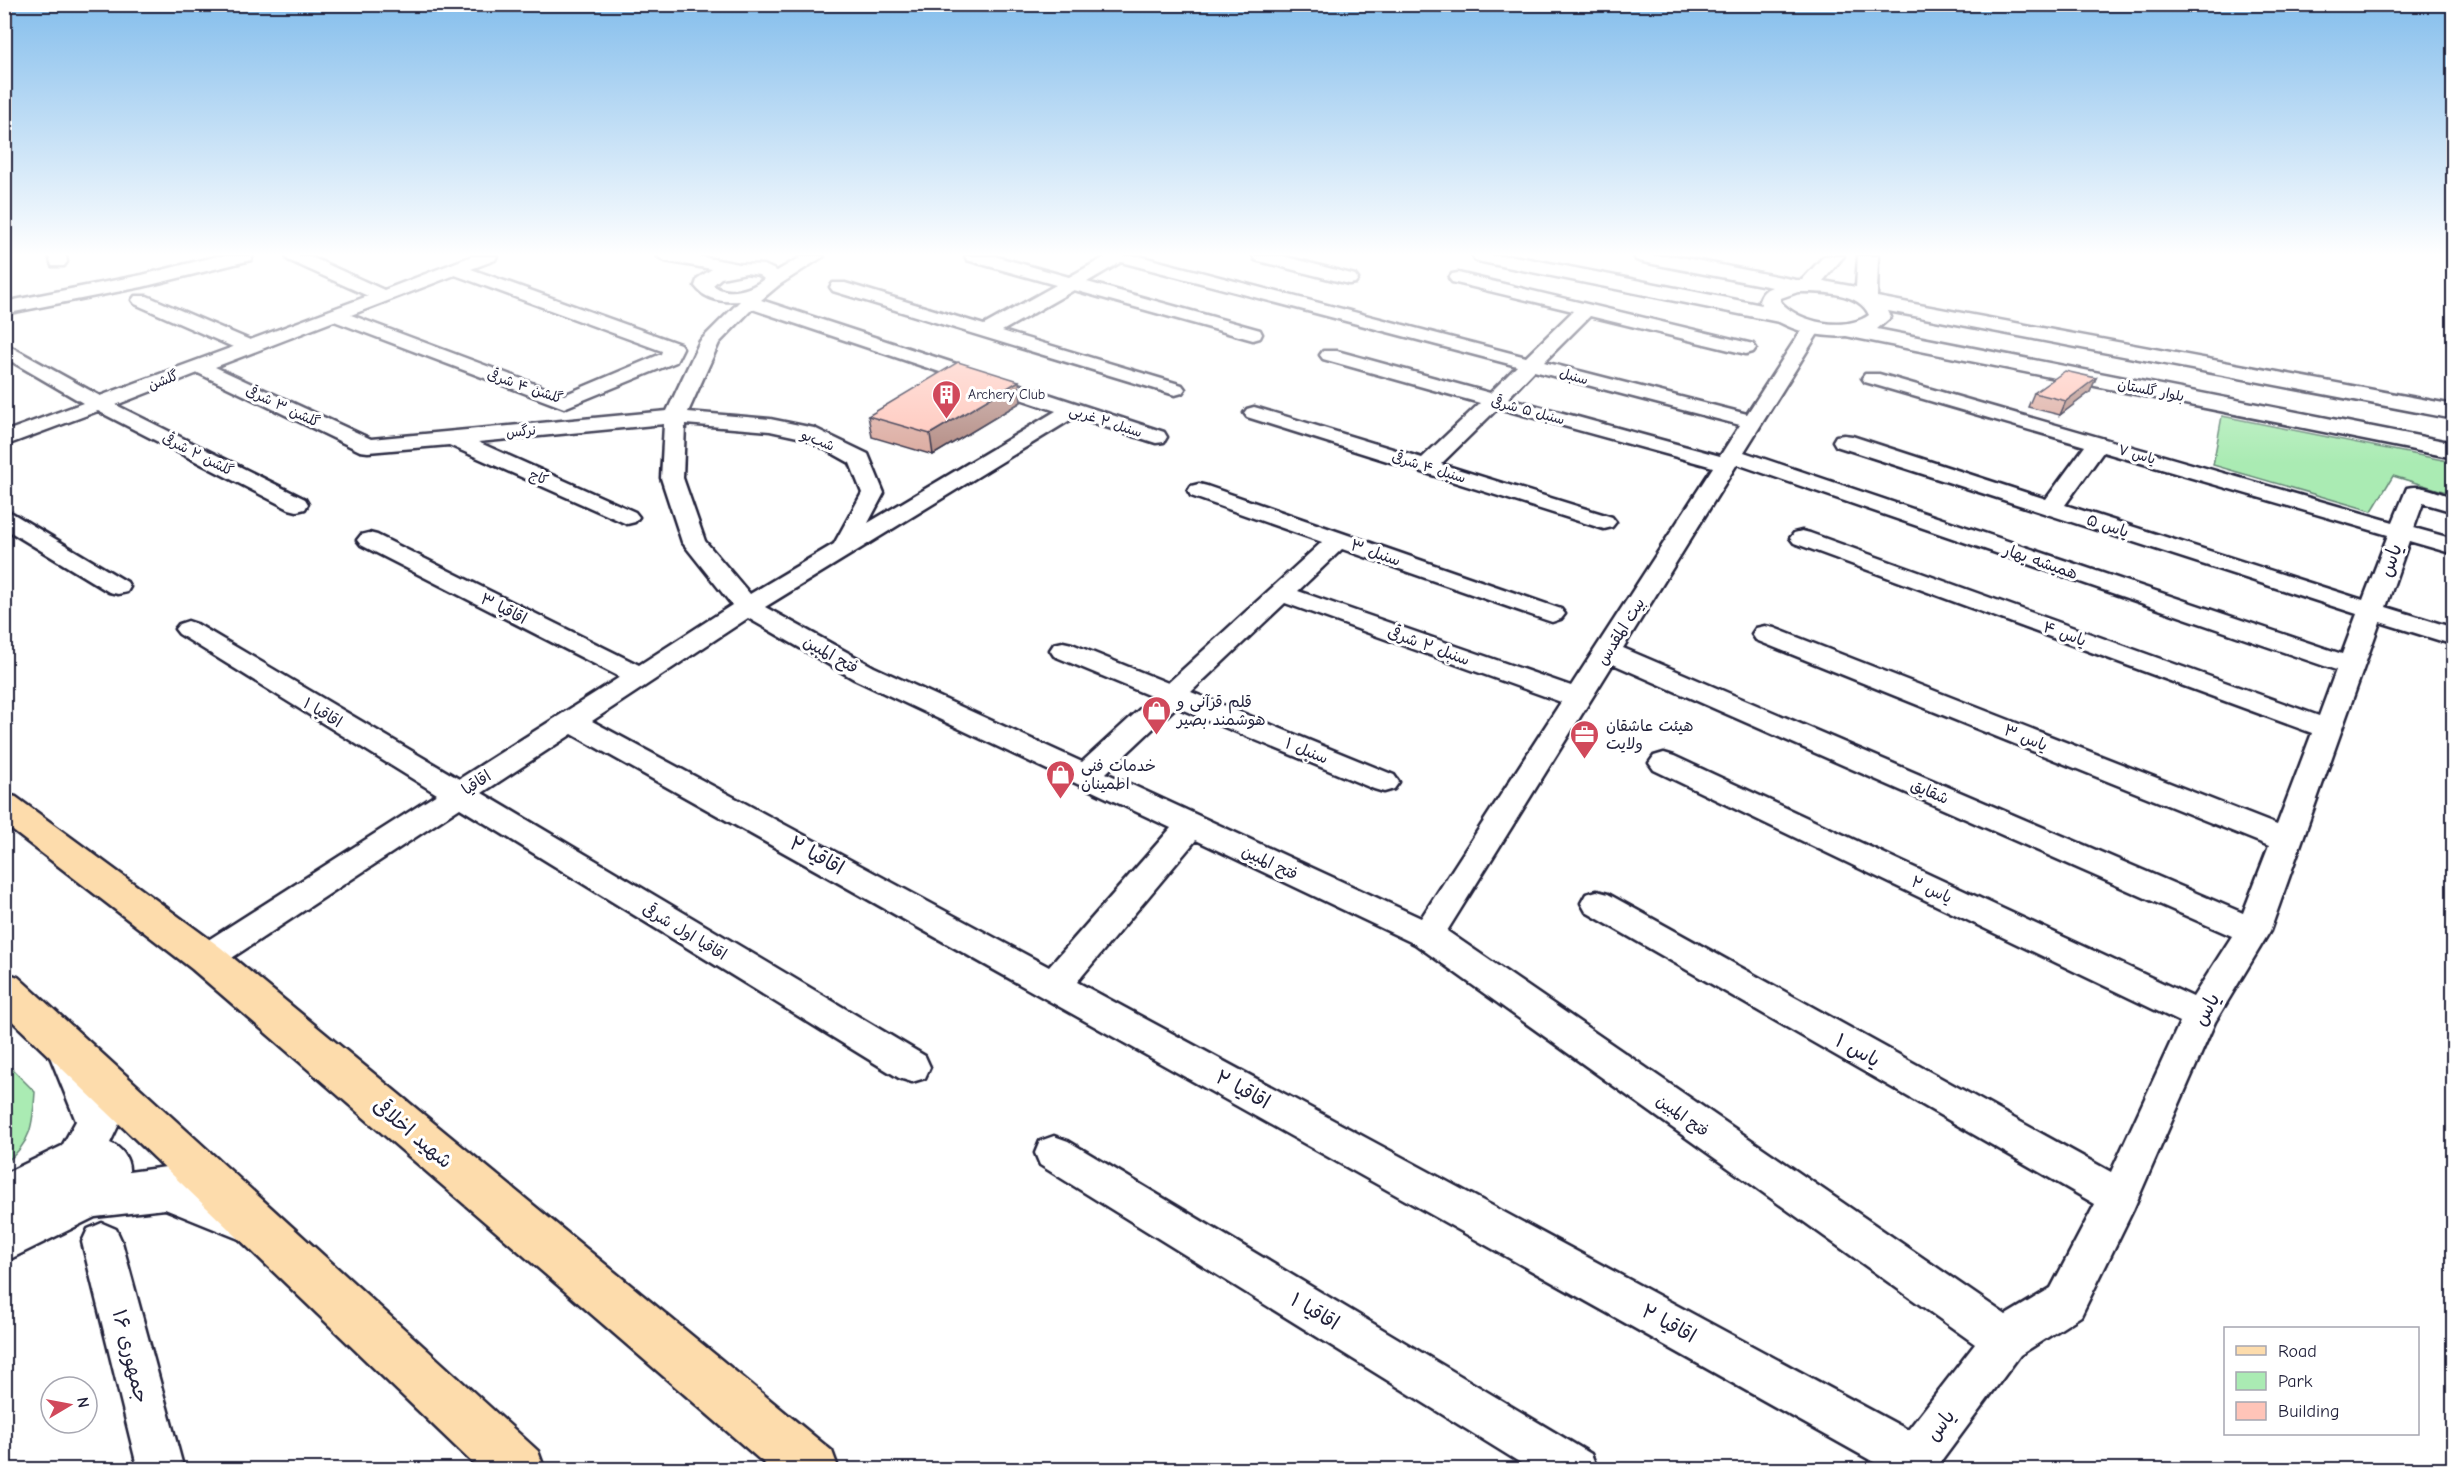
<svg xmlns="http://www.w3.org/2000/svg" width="2458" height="1474" font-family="'Comic Neue','Playpen Sans Arabic',sans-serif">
<rect width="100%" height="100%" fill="#fff"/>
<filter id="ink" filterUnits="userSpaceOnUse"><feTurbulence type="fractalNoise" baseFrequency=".0167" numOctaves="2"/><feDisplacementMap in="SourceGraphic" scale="12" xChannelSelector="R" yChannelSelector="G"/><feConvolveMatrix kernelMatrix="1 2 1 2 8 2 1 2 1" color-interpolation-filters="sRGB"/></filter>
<g filter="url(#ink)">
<path fill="#aaebb3" stroke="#668677" stroke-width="1.5" d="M2222,416L2453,462V494L2393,476L2372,511L2213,465Z
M5,1062L35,1092C33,1123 32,1143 5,1163Z"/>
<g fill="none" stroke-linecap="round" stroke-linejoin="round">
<defs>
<path id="street" d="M49,256H66L67,262L64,266H52Z
M286,256H309L384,290L472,256H497L495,260L471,269L680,344L683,348L676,362L564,408L334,321L215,367L371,439L667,411L700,341L740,301C723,302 706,301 695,286L698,278L712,269L665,261L657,256H697L739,264L764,265L777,271L803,256H824L779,285L761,300L1164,432L1167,437L1164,442L1156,443L1075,417L765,607L874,667L1082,762L1153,697L1054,656L1050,650L1054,644L1063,642L1072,644L1168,683L1322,542L1191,496L1188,491L1191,486L1199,484L1207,486L1561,609L1565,614L1561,619L1552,622L1543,619L1342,549L1298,591L1571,686L1713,467L1498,408L1441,464L1612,517L1616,522L1612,527L1604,529L1247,417L1244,413L1247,409L1254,407L1261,409L1422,458L1480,403L1323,359L1320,355L1323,351H1337L1490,393L1517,366L1121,262L1087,282L1260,330L1262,334L1260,338L1253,340L1074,290L1002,331L1182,385L1185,389L1182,393L1175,395L833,291L830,287L833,283H845L984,325L1056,285L967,260L965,256H994L1069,277L1107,256H1139L1526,357L1573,311L1452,282L1449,278L1452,274L1458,273L1753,344L1756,348L1753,352L1746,354L1590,316L1544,362L1747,414L1806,323H1820L1822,327L1744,452L2342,654L2357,614L1836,446L1833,441L1836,436L1844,435L1852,436L2046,499L2085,446L1865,382L1862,378L1865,374H1879L2393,522L2407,488C2422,484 2439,493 2454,498V512L2423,503L2414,528L2454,539V554L2409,541L2386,607L2454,628V645L2380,622L2270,931L2215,1022L2133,1210L2081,1316L2020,1355L1935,1470H1888L572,734L482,793L925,1056L930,1067L925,1078L912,1082L899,1078L460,808L218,967L206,971L194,967L189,958L194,949L437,794L179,634L175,629L179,624L188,621L197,624L459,779L620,677L361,545L357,540L361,535L369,533L377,535L639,665L732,605L682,542L661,478L664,424L478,442L635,512L639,517L635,522L627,524L449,445L368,452L360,451L198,373L116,405L305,499L308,504L305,509L297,511L289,509L98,411L4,446V432L83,403L4,357V343L100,396L233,347L135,304L132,300L135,296H147L250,340L368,296L288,260ZM746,273L759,275L764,279C751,290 727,297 713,285L721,278ZM455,275L662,351L661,354L564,395L351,315ZM752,309L1056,411L868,523L884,493L868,454L814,428L770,419L688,412L719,343ZM1534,371L1740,425L1720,456L1508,398ZM685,424L770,431L807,439L850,463L862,493L834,544L750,594L705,541L683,478ZM2103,452L2388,535L2363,600L2065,505ZM1737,464L2336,670L2319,716L1810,533L1802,531L1794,533L1790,538L1794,543L2312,733L2277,825L1774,628L1765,626L1756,628L1752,634L1756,640L2269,846L2243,913L1623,648ZM1285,603L1561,702L1421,918L1106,773L1176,707L1374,789L1384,792L1394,789L1399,782L1394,775L1191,692ZM748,618L854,679L1171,828L1049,967L592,721ZM1613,664L2232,936L2193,997L1674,756L1664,753L1654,756L1649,763L1654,770L2180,1022L2111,1172L1608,894L1597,891L1586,894L1581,903L1586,912L2095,1204L2051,1288L2006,1315L1447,931ZM1196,840L1415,944L1975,1344L1908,1430L1077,982Z
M1253,256H1283L1355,275L1358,279L1355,283L1349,284L1255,260Z
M4,511L12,513L127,582L130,587L127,592L118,594L109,592L4,528Z
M1054,1136L1068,1141L1591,1454L1598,1470H1532L1040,1165L1035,1153L1040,1141Z
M102,1223L116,1229L122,1242L184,1470H138L82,1242L88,1229Z"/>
<path id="secondary" d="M218,256H253L251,260L142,287L4,314V302L142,275Z
M1473,256H1514L1762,305L1759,301C1762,293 1764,290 1772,287L1643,262L1636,260L1634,256H1676L1796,280H1802L1824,256H1844L1823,281L1856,287L1858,256H1878L1877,297L2454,405V419L1888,311L1891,317L1877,329L2454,443V458L1846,336C1824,338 1798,332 1779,322L1482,262L1475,260ZM1798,292C1819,292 1859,291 1869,315C1845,332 1798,323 1780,301L1781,298Z
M68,1032L83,1037L120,1122L110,1143C121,1147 130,1159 129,1172L166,1167L260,1205L267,1220L260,1235L244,1241L165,1209L95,1217L4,1262V1174L62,1146L76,1121L47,1049L53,1037Z"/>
<path id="primary" d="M4,794L16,797L220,947L832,1451L839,1470H772L192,969L4,824Z
M4,972L18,977L538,1451L545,1470H480L4,1013Z"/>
</defs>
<use href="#street" stroke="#22223b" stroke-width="5"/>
<use href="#secondary" stroke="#22223b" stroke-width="5"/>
<use href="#primary" stroke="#22223b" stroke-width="5"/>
<use href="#street" fill="#fff" fill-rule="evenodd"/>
<use href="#secondary" fill="#fff" fill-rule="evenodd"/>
<use href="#primary" fill="#fddcac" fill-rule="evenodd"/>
</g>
<path fill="#dba99e" stroke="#22223b" stroke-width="1.5" d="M2096,378L2090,392L2060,415L2028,407L2034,393Z
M1021,402L933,455L872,437L868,416Z"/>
<path fill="#b28981" stroke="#22223b" stroke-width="1.5" d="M2096,378L2090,392L2060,415L2066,401Z
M1019,381L1021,402L933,455L930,434Z"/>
<path fill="#ffc4b8" stroke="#22223b" stroke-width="1.5" d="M958,362L1019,381L930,434L868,416Z
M2065,371L2096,378L2066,401L2034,393Z"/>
</g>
<linearGradient id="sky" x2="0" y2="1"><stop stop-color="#85beec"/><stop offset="0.55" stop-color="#fff"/><stop offset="1" stop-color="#fff" stop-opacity="0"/></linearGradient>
<rect width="2458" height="463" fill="url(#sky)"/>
<defs>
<symbol id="building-pin" viewBox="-11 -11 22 30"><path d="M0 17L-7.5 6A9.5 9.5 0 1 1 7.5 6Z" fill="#d1495b" stroke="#fff"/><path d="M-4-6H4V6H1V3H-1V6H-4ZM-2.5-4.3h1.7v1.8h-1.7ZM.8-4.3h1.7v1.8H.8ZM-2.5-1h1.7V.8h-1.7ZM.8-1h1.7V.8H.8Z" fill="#fff"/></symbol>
<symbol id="shop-pin" viewBox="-11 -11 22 30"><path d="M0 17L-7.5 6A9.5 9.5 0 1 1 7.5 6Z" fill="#d1495b" stroke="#fff"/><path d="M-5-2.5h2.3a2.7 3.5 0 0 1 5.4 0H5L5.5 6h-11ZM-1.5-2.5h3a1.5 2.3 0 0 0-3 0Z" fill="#fff"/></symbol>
<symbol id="office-pin" viewBox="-11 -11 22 30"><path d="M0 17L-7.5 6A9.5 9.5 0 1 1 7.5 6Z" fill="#d1495b" stroke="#fff"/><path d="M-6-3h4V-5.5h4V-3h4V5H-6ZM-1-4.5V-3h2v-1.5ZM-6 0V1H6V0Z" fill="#fff"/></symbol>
</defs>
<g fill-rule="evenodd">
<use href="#building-pin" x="930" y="378" width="33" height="45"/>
<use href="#shop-pin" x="1140" y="694" width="33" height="45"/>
<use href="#office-pin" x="1568" y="718" width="33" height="45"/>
<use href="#shop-pin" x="1044" y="758" width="33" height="45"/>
</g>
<g text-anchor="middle" stroke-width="6" stroke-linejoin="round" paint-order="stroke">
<g font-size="14" fill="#22223b" stroke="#fff">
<text transform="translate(1574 376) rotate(15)" y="5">سنبل</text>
<text transform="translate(163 380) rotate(-21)" y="5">گلشن</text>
<text transform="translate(525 386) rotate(19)" y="5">گلشن ۴ شرقی</text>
<text transform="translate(2151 390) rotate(11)" y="5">بلوار گلستان</text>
<text transform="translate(283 406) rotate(25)" y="5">گلشن ۳ شرقی</text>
<text transform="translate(1528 410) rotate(15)" y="5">سنبل ۵ شرقی</text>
<text transform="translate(1106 421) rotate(18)" y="5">سنبل ۲ غربی</text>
<text transform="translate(521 431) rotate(-5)" y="5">نرگس</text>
<text transform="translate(818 440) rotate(22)" y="5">شب‌بو</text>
<text transform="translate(198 454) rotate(27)" y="5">گلشن ۲ شرقی</text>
<text transform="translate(2137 454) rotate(16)" y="5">یاس ۷</text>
<text transform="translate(1429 467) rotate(17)" y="5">سنبل ۴ شرقی</text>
<text transform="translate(539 477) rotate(24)" y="5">کاج</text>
</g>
<g font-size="14" fill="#22223b" stroke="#fff" text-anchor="start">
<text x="968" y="399">Archery Club</text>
</g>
<g font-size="16" fill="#22223b" stroke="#fff">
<text transform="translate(2108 525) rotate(18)" y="6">یاس ۵</text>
<text transform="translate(1376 552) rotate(19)" y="6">سنبل ۳</text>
<text transform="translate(2041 561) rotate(19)" y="6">همیشه بهار</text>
<text transform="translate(504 608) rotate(27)" y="6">اقاقیا ۳</text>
<text transform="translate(1620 631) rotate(-58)" y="6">بیت المقدس</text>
<text transform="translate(2065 633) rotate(20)" y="6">یاس ۴</text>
<text transform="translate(1429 645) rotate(20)" y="6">سنبل ۲ شرقی</text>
<text transform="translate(831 654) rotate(29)" y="6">فتح المبین</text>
<text transform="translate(323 712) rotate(31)" y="6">اقاقیا ۱</text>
<text transform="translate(2026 737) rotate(22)" y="6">یاس ۳</text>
<text transform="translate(1307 750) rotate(22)" y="6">سنبل ۱</text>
<text transform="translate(476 782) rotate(-33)" y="6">اقاقیا</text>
<text transform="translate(1930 791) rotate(23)" y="6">شقایق</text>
<text transform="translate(1270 862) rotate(25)" y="6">فتح المبین</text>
<text transform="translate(1932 889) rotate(25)" y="6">یاس ۲</text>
<text transform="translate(685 931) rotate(31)" y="6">اقاقیا اول شرقی</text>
<text transform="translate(1683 1115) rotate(35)" y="6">فتح المبین</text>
</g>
<g font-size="16" fill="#22223b" stroke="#fff" text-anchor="start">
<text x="1177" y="707">قلم قرآنی و<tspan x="1177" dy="18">هوشمند بصیر</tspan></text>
<text x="1606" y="731">هیئت عاشقان<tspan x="1606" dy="18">ولایت</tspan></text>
<text x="1081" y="771">خدمات فنی<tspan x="1081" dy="18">اطمینان</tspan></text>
</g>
<g font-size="20" fill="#22223b" stroke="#fff">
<text transform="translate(2390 560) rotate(-70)" y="7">یاس</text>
<text transform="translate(817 855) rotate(29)" y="7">اقاقیا ۲</text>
<text transform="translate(2206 1009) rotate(-61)" y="7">یاس</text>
<text transform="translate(1858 1050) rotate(29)" y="7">یاس ۱</text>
<text transform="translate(1243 1089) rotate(29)" y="7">اقاقیا ۲</text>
<text transform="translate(413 1133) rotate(40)" y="7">شهید اخلاقی</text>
<text transform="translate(1315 1311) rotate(31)" y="7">اقاقیا ۱</text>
<text transform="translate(1669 1323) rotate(29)" y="7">اقاقیا ۲</text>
<text transform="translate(131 1356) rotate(76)" y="7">جمهوری ۱۶</text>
<text transform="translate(1940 1425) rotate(-52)" y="7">یاس</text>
</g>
</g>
<rect width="2458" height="1474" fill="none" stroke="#fff" stroke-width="24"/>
<rect x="12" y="12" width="2434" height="1450" fill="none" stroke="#22223b" stroke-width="2" filter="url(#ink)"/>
<rect x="2224" y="1327" width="195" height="108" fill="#ffffff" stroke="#a7a7b1" stroke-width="1.5"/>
<rect x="2236" y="1346" width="30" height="9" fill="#fddcac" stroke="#a7a7b1" stroke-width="1.5"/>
<text x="2278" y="1357" font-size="18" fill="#22223b">Road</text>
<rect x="2236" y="1372" width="30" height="18" fill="#aaebb3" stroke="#a7a7b1" stroke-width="1.5"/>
<text x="2278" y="1387" font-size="18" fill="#22223b">Park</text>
<rect x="2236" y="1402" width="30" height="18" fill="#ffc4b8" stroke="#a7a7b1" stroke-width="1.5"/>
<text x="2278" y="1417" font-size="18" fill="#22223b">Building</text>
<g transform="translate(69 1405) rotate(80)"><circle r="28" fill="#ffffff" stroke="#a7a7b1" stroke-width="1.5"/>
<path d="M0-4.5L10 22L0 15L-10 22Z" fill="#d1495b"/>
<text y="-9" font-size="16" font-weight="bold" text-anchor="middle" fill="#22223b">N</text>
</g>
</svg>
